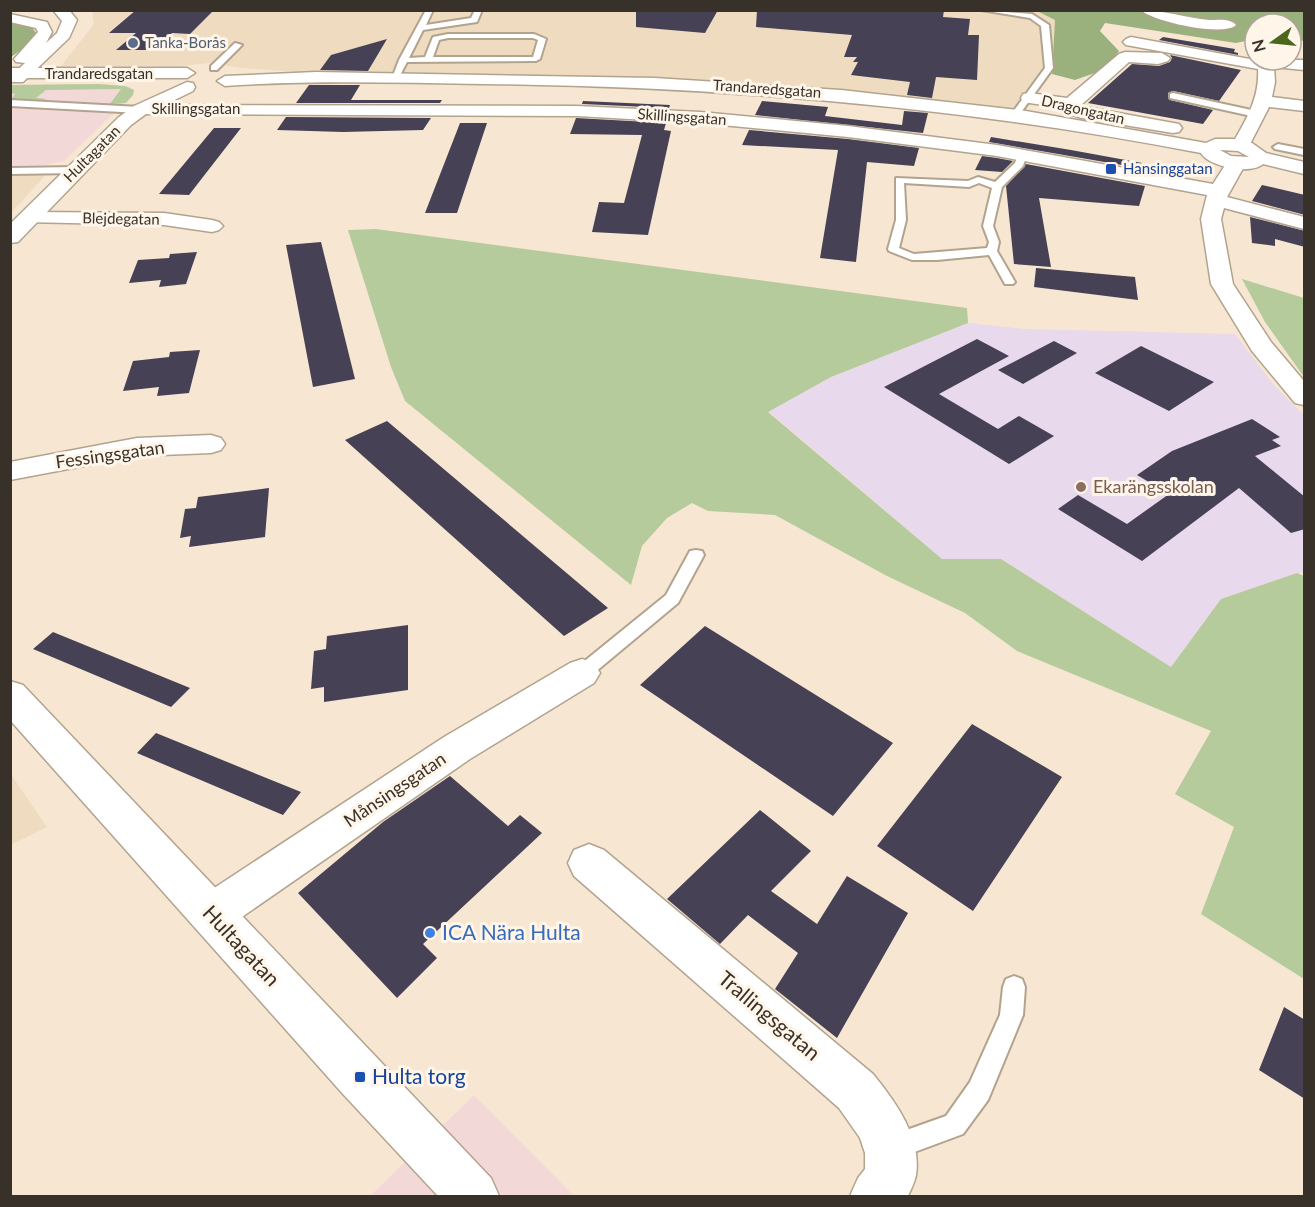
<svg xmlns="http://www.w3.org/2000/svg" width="1315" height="1207" font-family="Lato,sans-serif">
<rect width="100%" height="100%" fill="#f7e7d2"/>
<path fill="#f3d8d8" d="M98,84L130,87L134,90L133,95L64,161L46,165L11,166L10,85Z
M474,1095L574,1196H370Z"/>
<path fill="#efdcc0" d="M92,10H1037L1055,20L1052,74L1014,113L817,88L692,79L297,72L241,68L209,63L181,66H61L94,24Z
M11,173H42L44,177L11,213Z
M10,773L47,827L11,845H10Z"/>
<path fill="#e9d9ec" d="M968,323L1025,329L1235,334L1274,385L1304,415V571L1221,599L1171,667L1001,559H942L768,411L831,377Z"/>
<path fill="#b6cb9b" d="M98,84L125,86L134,90L133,95L126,103L110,104L121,89L46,90L36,98L46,99L43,102L11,100L15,94L11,93V85Z
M376,229L967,308L968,323L831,377L768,412L942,559H1001L1171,667L1221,599L1297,573L1304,576V979L1201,914L1234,827L1175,794L1211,731L1017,651L965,613L887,576L775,515L708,511L692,503L667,518L642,546L631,585L405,401L391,367L348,230Z
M1242,279L1304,298V377L1265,322Z"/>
<path fill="#9ab17d" d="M1037,11H1304V41L1291,39V24H1255V39L1236,43L1105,23L1100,31L1119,51L1106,69L1075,80L1052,74L1055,20Z
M10,22L31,26L36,33L27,46L11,57Z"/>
<path fill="#464154" d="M136,10H214L190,34L172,33L155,50H116L136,33H109Z
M636,10H718L705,33L636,27Z
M757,10H944L943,17L970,19L968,35H979L977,80L936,77L932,98L907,95L910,82L851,75L858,62H853L857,57H844L852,35L756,27Z
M1163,37L1235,49L1234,52L1238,53V55L1159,40Z
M387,39L368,71L320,70L331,55Z
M1170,55L1241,70L1219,101L1173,91L1168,93L1170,100L1213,110L1203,124L1088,103L1132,64L1159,66L1170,62L1172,58Z
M309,85H360L351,100H442L440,103H296Z
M583,101L670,105L669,108L582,104Z
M762,101L828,107L825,116L902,125L904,111L928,113L923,133L755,115Z
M286,117L431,118L423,130L343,132L277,130Z
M576,118L666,123L664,130L671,131L648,235L592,232L599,202L624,203L642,135L570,134Z
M460,123H487L457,213H425Z
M214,128H241L189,195L159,194Z
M749,130L848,139L919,148L914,166L867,162L856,262L820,258L838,150L742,145Z
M991,137L1071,150L1153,165L1151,170L989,142Z
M982,156L997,158L1013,161L1002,172L975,170Z
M1026,164L1145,186L1139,206L1039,198L1051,267L1014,264L1006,186Z
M1262,185L1305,195V215L1252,201Z
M1250,217L1305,231V247L1275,239V246L1252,243Z
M321,242L355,379L313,387L286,245Z
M197,252L186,284L159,287L161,280L129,283L138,260L169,258L170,254Z
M1036,268L1135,277L1138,300L1034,287Z
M977,339L1009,356L939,394L998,429L1019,416L1054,436L1009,464L884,387Z
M1054,341L1077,353L1023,384L998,370Z
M1141,346L1214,382L1169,411L1095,373Z
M200,350L189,393L157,396L159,387L123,391L133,361L169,357L170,352Z
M1252,419L1280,437L1272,440L1281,446L1255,456L1305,497V529L1291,533L1239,488L1142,561L1058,509L1078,495L1127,524L1169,494L1137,475L1172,451Z
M387,421L608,608L564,636L345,440Z
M269,488L265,537L189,547L191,536L180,538L185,509L196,508L198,497Z
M408,625V690L324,702V687L311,689L314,651L326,649L327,636Z
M705,626L893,743L833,816L640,685Z
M53,632L190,688L171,707L33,649Z
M972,724L1062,777L973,911L877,846Z
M156,733L301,792L283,815L137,753Z
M450,776L508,826L520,815L542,833L423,944L437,958L397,998L298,893L383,822Z
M760,810L811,851L771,891L817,924L847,876L908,913L837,1038L775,989L798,953L748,915L720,944L667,899Z
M1284,1007L1305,1020V1099L1259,1070Z"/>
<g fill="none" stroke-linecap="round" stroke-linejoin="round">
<defs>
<path id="lane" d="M426,10H433L426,25L471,18L475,10H482L477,22L423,30L409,58L425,57L433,37L448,34H534L546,39L540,59L536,61L407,62L397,81H391L399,60ZM448,38H533L538,40L533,57H433L439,40Z
M981,10L1032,14L1049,25L1053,68L1017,118L1010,116L1045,68L1041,26L1030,18Z
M235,43L242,45L217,70H211V66Z
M1173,93L1256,111L1260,114L1256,117L1170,98V94Z
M10,100L140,107L144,110L140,113L10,106Z
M1278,144L1304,149V155L1275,149L1273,147Z
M1019,152L1027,154L1023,166L1002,187L993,226L999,242L997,251L1015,282L1013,284H1005L989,255L937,260H912L889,251L888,249L896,220V178L968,181L978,177L995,182L1015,163ZM904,183L969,187L979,183L992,188L983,226L989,242L987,248L914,254L899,248L906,220Z
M10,168L76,167L81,170L76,173L10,174Z
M696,550L702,551L704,555L678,603L588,678L582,680L576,678L573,673L576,668L666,595L690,551Z
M1014,976L1022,979L1025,987L1023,1015L988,1100L963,1134L893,1160L884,1156L880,1147L884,1138L946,1116L970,1082L1000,1015L1003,987L1006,979Z"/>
<path id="street" d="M1141,10C1164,10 1186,18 1209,20C1218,20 1230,18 1236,25C1225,37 1153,22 1141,10Z
M1131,37L1255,60H1304V70L1274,67L1275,82L1272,97L1304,101V111L1269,107L1247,150H1233L1231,146C1245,122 1260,98 1258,69L1126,45L1123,42L1126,39Z
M1125,52L1162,53L1170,58L1168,61L1158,64L1129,62L1080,106L1179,124L1182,128L1179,132L1173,133L1082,118L1066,113L1063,108L1023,102L1021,98L1023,94L1029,93L1067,98L1119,54Z
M140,105L577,106L700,112L848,126L997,145L1213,184L1229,159H1243L1246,163L1227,197L1304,217V229L1224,208L1221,219L1233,284L1271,342L1304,381V405L1295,403L1252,351L1211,284L1201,219L1207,195L997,156L848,137L700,123L577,116L134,114L131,110L134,106Z
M30,212L164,213L212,220L219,222L223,226L219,230L212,232L164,225L23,222L20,218L23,214Z
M211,435L221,438L225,444L221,450L211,453L137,456L10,480V462L137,438Z
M582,659L594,663L600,673L594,683L470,759L226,928L211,934L196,928L190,914L196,900L444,737L570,663Z
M589,844L604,850L873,1074C895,1101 922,1138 916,1175C915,1182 911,1189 908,1196H850L858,1178L865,1169V1153L860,1138L839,1108L574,876L568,863L574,850Z"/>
<path id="secondary" d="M10,68H187L195,73L187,78H10Z
M316,72L655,78L841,90L1026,111L1206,143L1215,139H1233L1252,143L1266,153L1304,162V174L1263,164C1251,175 1209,167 1201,153C964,107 728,87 486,84C399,83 312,80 225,86L217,81L225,76ZM1220,150L1238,151L1249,157L1231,156Z
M187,82L193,83L195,87L193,91L146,114L131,125L18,242L10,243V224L119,117L134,106Z
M10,681L23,685L491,1178L499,1196H438L343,1094L10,720Z"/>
<path id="highway" d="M53,10H69L77,20L69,38L23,82H11V76L25,63L16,62L14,59L38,32L36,28L10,22V14L47,22L52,32L46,43L57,33L62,21Z"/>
</defs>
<use href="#lane" stroke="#b2a38f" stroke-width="4"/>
<use href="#street" stroke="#b2a38f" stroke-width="3"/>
<use href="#secondary" stroke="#b2a38f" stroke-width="3"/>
<use href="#highway" stroke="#b2a38f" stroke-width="3"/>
<use href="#lane" fill="#fff" fill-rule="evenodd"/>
<use href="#street" fill="#fff" fill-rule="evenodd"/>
<use href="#secondary" fill="#fff" fill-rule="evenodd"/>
<use href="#highway" fill="#fff" fill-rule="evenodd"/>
</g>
<circle fill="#5c6f8a" stroke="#fff5e8" stroke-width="2" cx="133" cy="43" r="6"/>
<g fill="#1a4fb4" stroke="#fff5e8" stroke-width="2">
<rect x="1105" y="163" width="12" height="12" rx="3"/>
<rect x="354" y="1071" width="12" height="12" rx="3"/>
</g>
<circle fill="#8d6e63" stroke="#fff5e8" stroke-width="2" cx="1081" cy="487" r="6"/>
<circle fill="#3f7fe0" stroke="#fff5e8" stroke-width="2" cx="430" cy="933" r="6"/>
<g text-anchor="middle" stroke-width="6" stroke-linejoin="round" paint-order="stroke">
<g font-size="15" fill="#4e5e75" stroke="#fff5e8" text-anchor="start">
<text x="145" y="48">Tanka-Borås</text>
</g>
<g font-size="15" fill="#373129" stroke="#fff5e8">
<text x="99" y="79">Trandaredsgatan</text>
<text transform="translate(767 89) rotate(4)" y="5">Trandaredsgatan</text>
<text x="196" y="114">Skillingsgatan</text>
<text transform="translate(1083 110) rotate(13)" y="5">Dragongatan</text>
<text transform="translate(682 117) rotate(4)" y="5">Skillingsgatan</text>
<text transform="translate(92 154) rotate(-45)" y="5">Hultagatan</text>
<text transform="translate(121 219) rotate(1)" y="5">Blejdegatan</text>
</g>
<g font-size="15" fill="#164399" stroke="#fff5e8" text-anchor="start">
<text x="1123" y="174">Hansinggatan</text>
</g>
<g font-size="18" fill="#373129" stroke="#fff5e8">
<text transform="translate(110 455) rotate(-8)" y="6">Fessingsgatan</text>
<text transform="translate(395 790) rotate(-34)" y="6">Månsingsgatan</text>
</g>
<g font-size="18" fill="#785e54" stroke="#fff5e8" text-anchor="start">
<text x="1093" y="493">Ekarängsskolan</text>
</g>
<g font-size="21" fill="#366cbe" stroke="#fff5e8" text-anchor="start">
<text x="442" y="940">ICA Nära Hulta</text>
</g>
<g font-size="21" fill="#373129" stroke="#fff5e8">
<text transform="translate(241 946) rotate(47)" y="7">Hultagatan</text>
<text transform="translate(769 1016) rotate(40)" y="7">Trallingsgatan</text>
</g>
<g font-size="21" fill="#164399" stroke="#fff5e8" text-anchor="start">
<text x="372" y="1084">Hulta torg</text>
</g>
</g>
<rect width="1315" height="1207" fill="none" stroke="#373129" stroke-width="24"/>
<g transform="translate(1273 42) rotate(255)"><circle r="28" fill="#fff5e8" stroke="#afa79c" stroke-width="1.5"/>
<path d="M0-4.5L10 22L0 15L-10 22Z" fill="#4a671c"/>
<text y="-9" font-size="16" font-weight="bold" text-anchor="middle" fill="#373129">N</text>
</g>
</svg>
